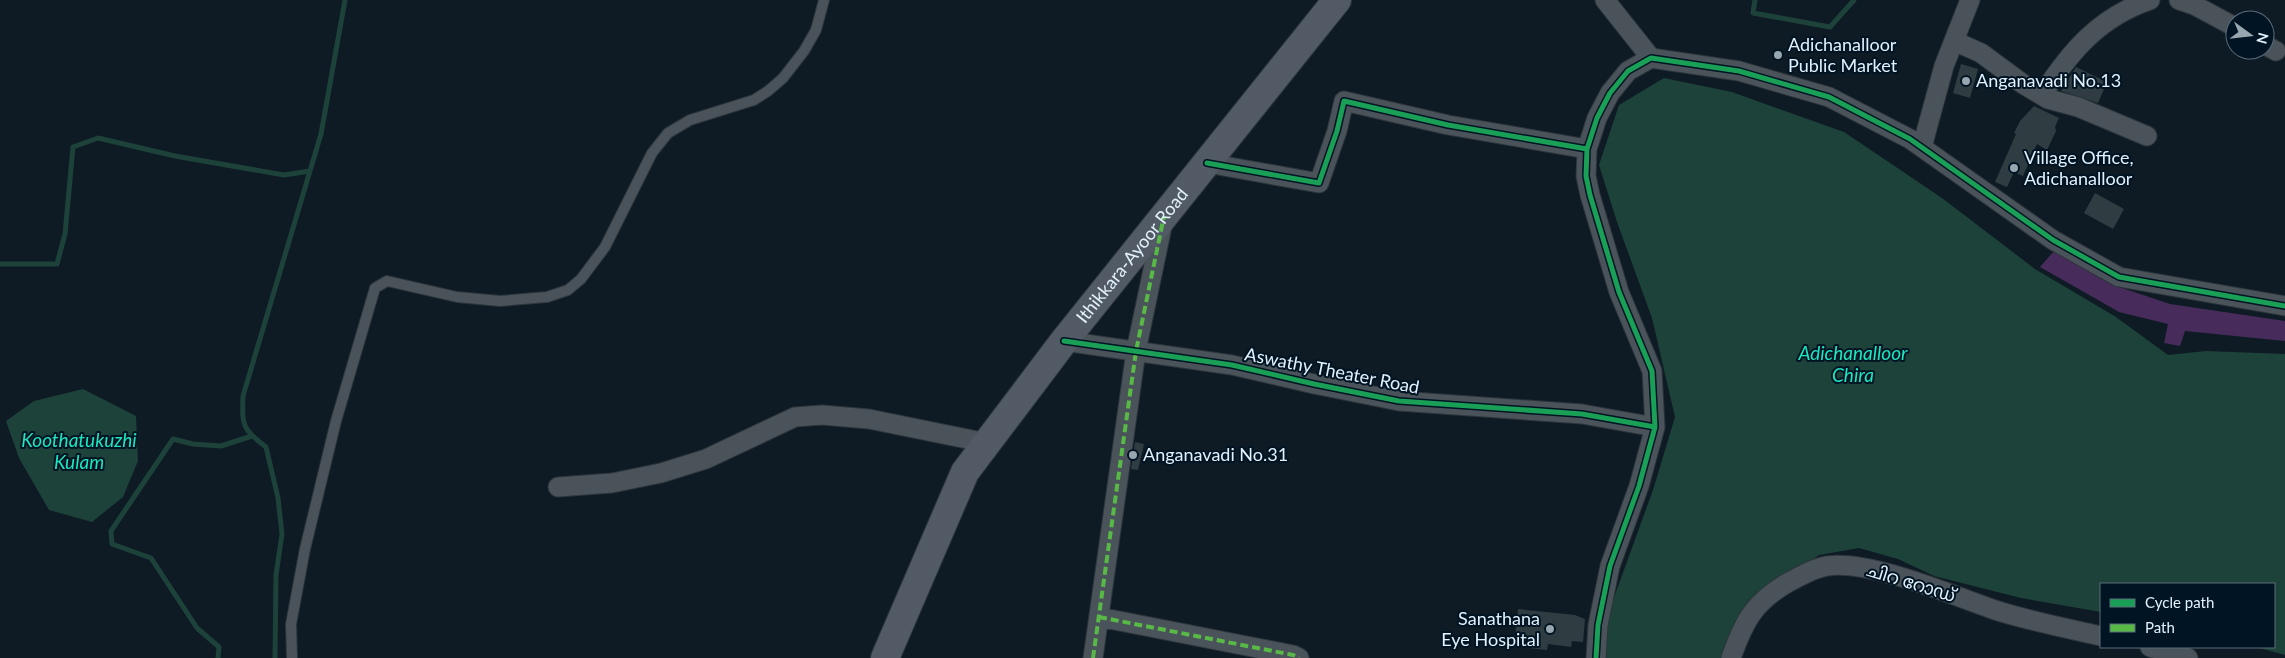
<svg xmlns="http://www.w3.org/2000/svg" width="2285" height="658" font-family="Lato,'Noto Sans Malayalam',sans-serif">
<rect width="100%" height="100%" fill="#0e1b24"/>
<path fill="#472c5b" d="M2054,251L2110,284L2170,304L2285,321V341L2185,331L2180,346L2164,343L2168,324L2119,312L2040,267Z"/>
<path fill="#1d423a" d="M1664,78L1732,92L1844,132L1942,198L2035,269L2116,317L2168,355L2206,351L2285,354V655L2256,647H2274V584H2101V612L2021,598L1934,576L1898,559L1859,548L1819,555L1765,593L1728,658H1606L1608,614L1653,490L1675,417L1652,318L1617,222L1599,165L1619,105Z
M83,389L136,416L138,461L123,497L92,522L49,510L19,458L6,421L34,401Z"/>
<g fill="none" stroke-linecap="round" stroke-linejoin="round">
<path stroke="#1d423a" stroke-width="5" d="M1755,0L1753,13L1830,27L1854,0
M0,264H57L65,234L73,147L98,138L175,156L284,175L310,171
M218,658L219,647L197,628L151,558L112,544L111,531L173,439L193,444L221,446L252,436
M275,658L276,575L282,534L278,498L266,447C242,428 242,427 243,396L321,134L345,0"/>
</g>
<path fill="#2f3d43" d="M1961,64L1978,69L1970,98L1953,93Z
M2076,67L2107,82L2098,103L2061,91Z
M2034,106L2059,118L2055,127L2056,131L2047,150L2037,144L2023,176L2014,172L2007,187L1995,182L2016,134L2014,133L2020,121Z
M2095,193L2124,209L2113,229L2084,213Z
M1135,442L1144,444L1138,470L1131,469Z
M1518,609L1575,615L1585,619L1583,642L1572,641L1571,647L1548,644L1547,650L1529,648L1530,640L1515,639Z"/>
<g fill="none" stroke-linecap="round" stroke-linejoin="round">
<defs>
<path id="service" d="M292,658L291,624L305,549L336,421L375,288L387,281L457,297L500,301L547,297L568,290L581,279L605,247L652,153L668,133L690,120L754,100L768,91L783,78L804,51L816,30L824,0"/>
<path id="minor" d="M1605,0L1651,58
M2179,0L2194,5L2235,27
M1954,41L1981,53L2023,84L2048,99L2078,107L2147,136
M2265,45L2276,51
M2042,95C2070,52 2099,17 2150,0
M1922,147L1944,66L1970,0
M1207,163L1319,183L1337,131L1344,101L1448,125L1587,149
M1064,341L1232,365L1314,384L1399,401L1582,414L1655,427
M558,487L612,483L661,473L706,459L795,417L822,415L869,419L987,443
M1099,617L1293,655L1299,658
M2150,647L2188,658
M1093,658L1136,351L1163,222
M1596,658L1598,625L1610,566L1639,486L1655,427L1652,371L1619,292L1590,195L1586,176L1587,149L1597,118L1610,93L1628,71L1651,58L1739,71L1829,97L1910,139L2053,240L2119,277L2285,306
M1731,658C1744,621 1754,602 1789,582C1801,576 1813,568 1827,566C1871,560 1951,595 1995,610C2029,621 2066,628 2101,636"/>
<g id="secondary">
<path id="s1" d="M885,658L965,472L1064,341L1337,0"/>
</g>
</defs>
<use href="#service" stroke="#2d353c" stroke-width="12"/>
<use href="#minor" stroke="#2d353c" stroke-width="21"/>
<use href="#secondary" stroke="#2d353c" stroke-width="30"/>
<use href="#service" stroke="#4a535a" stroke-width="10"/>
<use href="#minor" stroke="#4a535a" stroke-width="19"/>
<use href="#secondary" stroke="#525b65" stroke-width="28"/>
<path stroke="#58b947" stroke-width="4" stroke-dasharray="8 4" stroke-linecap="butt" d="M1099,617L1293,655L1299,658
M1093,658L1136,351L1164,216"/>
<defs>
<path id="cycleway" d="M1207,163L1319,183L1337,131L1344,101L1448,125L1587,149
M1064,341L1232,365L1314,384L1399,401L1582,414L1655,427
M1596,658L1598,625L1610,566L1639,486L1655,427L1652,371L1619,292L1590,195L1586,176L1587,149L1597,118L1610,93L1628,71L1651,58L1739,71L1829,97L1910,139L2053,240L2119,277L2285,306"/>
</defs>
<use href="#cycleway" stroke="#001423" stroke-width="8"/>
<use href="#cycleway" stroke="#1a9f57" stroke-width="5"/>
</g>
<g fill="#98a6b0" stroke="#001423" stroke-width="2">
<circle cx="1778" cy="55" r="5"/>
<circle cx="1966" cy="81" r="5"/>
<circle cx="2014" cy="168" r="5"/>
<circle cx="1133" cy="455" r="5"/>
<circle cx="1550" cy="629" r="5"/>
</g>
<g text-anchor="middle" stroke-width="4" stroke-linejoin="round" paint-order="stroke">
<g font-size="18" fill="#e2f1fc" stroke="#001423" text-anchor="start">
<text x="1788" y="51">Adichanalloor<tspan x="1788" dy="21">Public Market</tspan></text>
<text x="1976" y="87">Anganavadi No.13</text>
<text x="2024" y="164">Village Office,<tspan x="2024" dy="21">Adichanalloor</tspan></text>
<text x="1143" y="461">Anganavadi No.31</text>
<text x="1540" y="625" text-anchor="end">Sanathana<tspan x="1540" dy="21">Eye Hospital</tspan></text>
</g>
<g font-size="18" fill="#e2f1fc" stroke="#001423">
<text dy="6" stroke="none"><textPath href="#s1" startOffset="476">Ithikkara-Ayoor Road</textPath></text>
<text transform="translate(1332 371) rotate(11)" y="6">Aswathy Theater Road</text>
<text transform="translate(1911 583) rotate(17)" y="6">ചിറ റോഡ്</text>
</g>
<g font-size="19" font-style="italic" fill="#1de6c0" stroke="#001423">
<text x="1853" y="360">Adichanalloor<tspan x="1853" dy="22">Chira</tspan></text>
<text x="79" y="447">Koothatukuzhi<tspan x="79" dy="22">Kulam</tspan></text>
</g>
</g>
<rect x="2100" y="583" width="175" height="65" fill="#001423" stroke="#5a6c7a"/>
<rect x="2110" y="599" width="25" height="8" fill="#1a9f57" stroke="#5a6c7a"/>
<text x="2145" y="608" font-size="15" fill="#e2f1fc">Cycle path</text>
<rect x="2110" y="624" width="25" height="8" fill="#58b947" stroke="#5a6c7a"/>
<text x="2145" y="633" font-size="15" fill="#e2f1fc">Path</text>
<g transform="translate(2250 35) rotate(105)"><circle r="24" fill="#001423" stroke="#5a6c7a"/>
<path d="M0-4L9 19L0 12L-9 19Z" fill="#98a6b0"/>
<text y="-8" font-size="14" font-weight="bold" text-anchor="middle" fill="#e2f1fc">N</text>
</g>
</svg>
